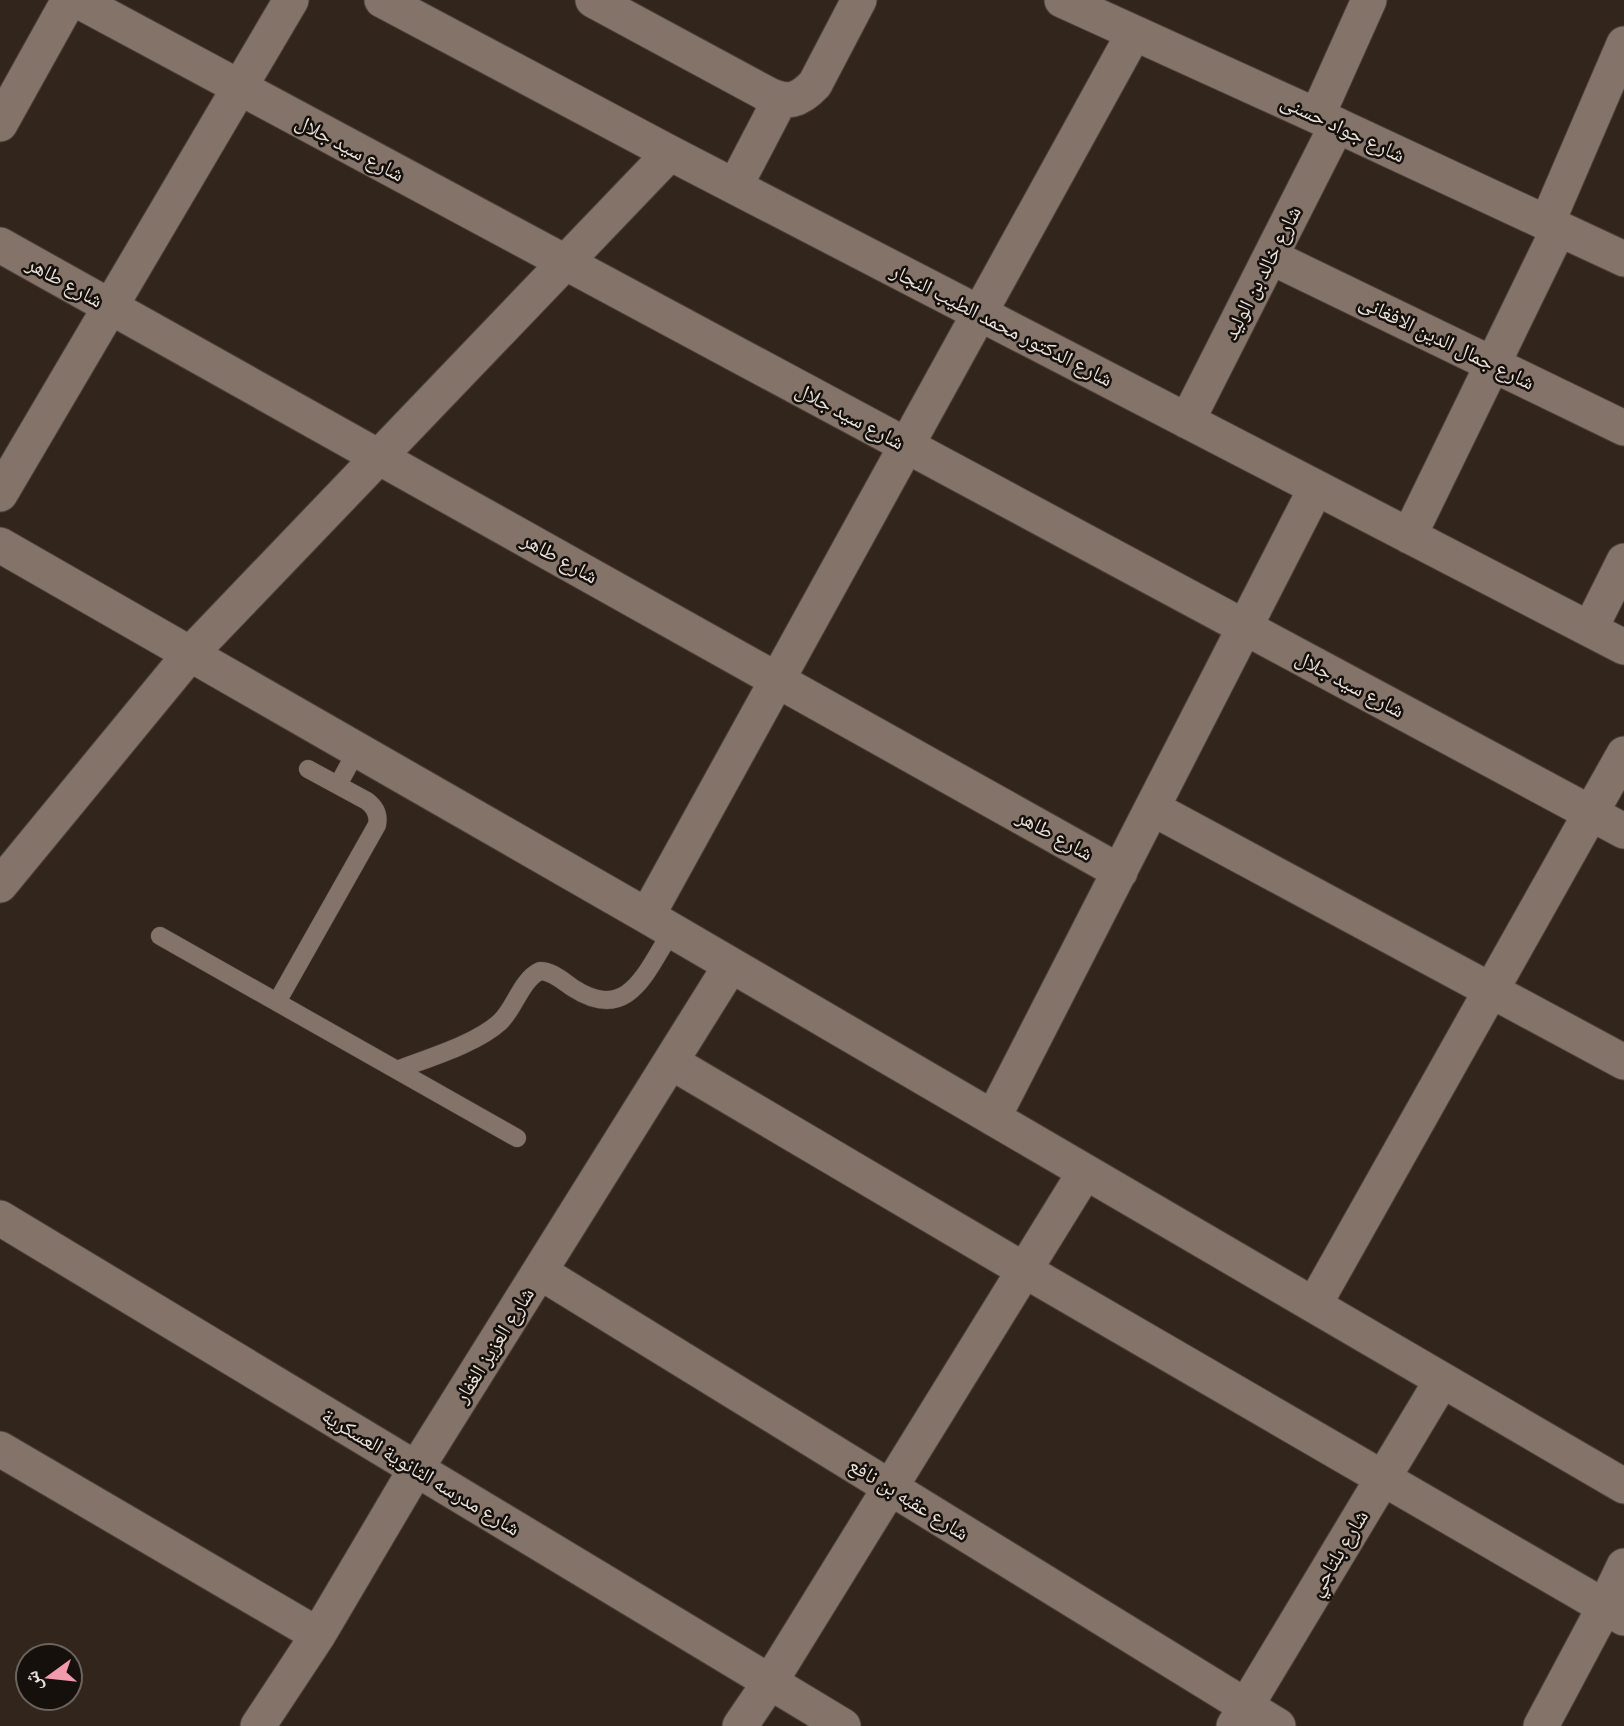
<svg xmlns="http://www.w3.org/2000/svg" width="1624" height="1726" font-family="'Roboto Condensed','Noto Naskh Arabic',sans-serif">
<rect width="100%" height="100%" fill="#32261c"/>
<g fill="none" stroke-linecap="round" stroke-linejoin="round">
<defs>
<path id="lane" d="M338,785L357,750
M160,936L517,1138
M277,1002L377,825C379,815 375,807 367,801L308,769
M397,1070C428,1058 476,1044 500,1022C515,1008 521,980 540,971C552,971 563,981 573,988C629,1024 646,971 672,931"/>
<path id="street" d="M77,0L1624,831
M382,0L670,153L1624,647
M593,0L767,94C788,104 799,101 815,84L859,0
M1062,0L1317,116L1624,259
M1317,116L1369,0
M0,124L69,0
M735,186L780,100
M1547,223L1624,44
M0,245L1120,872
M1271,257L1624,428
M1187,421L1337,125
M0,494L291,0
M1409,536L1559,228
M0,545L647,916L1624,1486
M1590,629L1624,561
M1152,808L1624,1062
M0,885L190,654L670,153
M647,916L1134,33
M671,1062L1024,1270L1624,1618
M993,1118L1316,488
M0,1218L843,1726
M540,1272L1278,1726
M1314,1305L1624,754
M0,1449L318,1635
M258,1726L318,1635L416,1469L731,965
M740,1726L770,1682L1085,1172
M1234,1726L1442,1380
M1541,1726L1605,1606L1624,1566"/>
</defs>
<use href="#lane" stroke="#4c4139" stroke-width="19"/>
<use href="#street" stroke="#4c4139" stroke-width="37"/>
<use href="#lane" stroke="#837368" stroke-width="18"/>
<use href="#street" stroke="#837368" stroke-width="35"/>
</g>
<g text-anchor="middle" stroke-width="5" stroke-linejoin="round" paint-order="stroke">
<g font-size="21" fill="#e9e0da" stroke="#16100c">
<text transform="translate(1343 128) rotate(25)" y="7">شارع جواد حسنى</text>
<text transform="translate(350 148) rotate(28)" y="7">شارع سيد جلال</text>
<text transform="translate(1262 273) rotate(-63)" y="7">شارع خالد بن الوليد</text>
<text transform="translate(65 282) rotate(29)" y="7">شارع طاهر</text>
<text transform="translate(1002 325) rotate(27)" y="7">شارع الدكتور محمد الطيب النجار</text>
<text transform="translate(1447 342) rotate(26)" y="7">شارع جمال الدين الافغانى</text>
<text transform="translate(850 416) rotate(28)" y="7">شارع سيد جلال</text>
<text transform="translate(560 558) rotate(29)" y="7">شارع طاهر</text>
<text transform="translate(1350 684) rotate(28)" y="7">شارع سيد جلال</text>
<text transform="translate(1055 835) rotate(29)" y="7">شارع طاهر</text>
<text transform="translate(494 1345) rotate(-58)" y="7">شارع العزيز الغفار</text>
<text transform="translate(421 1472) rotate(31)" y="7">شارع مدرسه الثانوية العسكرية</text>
<text transform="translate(909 1499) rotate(32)" y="7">شارع عقبه بن نافع</text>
<text transform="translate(1338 1553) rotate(-59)" y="7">شارع بلتاجي</text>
</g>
</g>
<g transform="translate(49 1677) rotate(255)"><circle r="33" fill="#16100c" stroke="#6a635e" stroke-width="2"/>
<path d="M0-5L12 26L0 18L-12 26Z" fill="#f39aac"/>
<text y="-10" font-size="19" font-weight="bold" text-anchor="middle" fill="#e9e0da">ش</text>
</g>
</svg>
